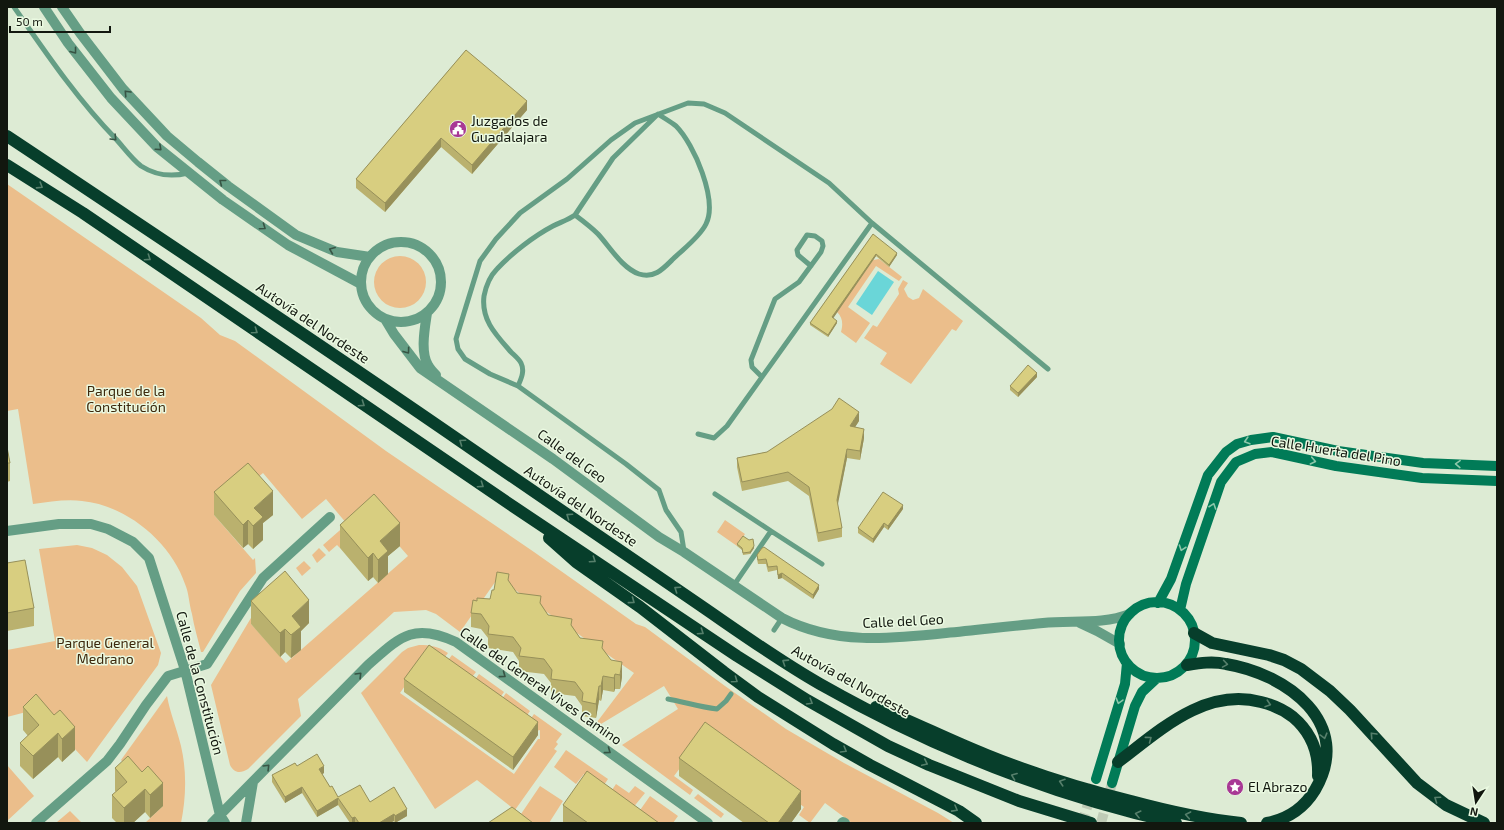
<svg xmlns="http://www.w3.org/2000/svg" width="1504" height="830" font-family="'Exo 2',sans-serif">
<rect width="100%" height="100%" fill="#ddebd4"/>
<path fill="#ebbe8b" d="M7,184L201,318L220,335L235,341L386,451L534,552L636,624L645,627L725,686L786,729L844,763L938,813L954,823H852L825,803L810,823L799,815L804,807L704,736L674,776L693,790L690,795L622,745L678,709L664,686L596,727L594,726L634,673L498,578L460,632L436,614L426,610L394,612L298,699L301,716L248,769C240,774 234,773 230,765L211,685L261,601L251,624L286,663L408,556L374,517L340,548L337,545L329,552L323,545L347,524L326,499L302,519L263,473L214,515L253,560L255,558L256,573L240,591L203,652H201C198,639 194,627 192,614C189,604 189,593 185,584C171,542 126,505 82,501C66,499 49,502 33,504L18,409L7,411Z
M374 282a26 26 0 1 1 52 0a26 26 0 1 1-52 0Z
M879,259L902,277L899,281L876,266L848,307L870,323L856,343L841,332C843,324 843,318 837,312L873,260Z
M903,280L908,283L904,289L908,297L913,300L919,298L923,289L963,321L956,331L952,329L911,384L880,364L887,353L864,338L873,325L877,327L899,294L898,289Z
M725,520L745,534L737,546L717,532Z
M77,545L92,548L107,555L122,567L137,586L161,653L158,665L87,762L60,733L30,711L7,717V650L55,641L39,549Z
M319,548L326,555L317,563L312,555Z
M304,561L311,568L302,576L296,568Z
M419,645C430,645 438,646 448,653L441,662L424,659L400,693L514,774L538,739H540V730L536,731L527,724L534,714L562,734L556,742L558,744L554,749L557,751L515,810L477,780L435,809L361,693L402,652L408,648Z
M452,655L476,672L469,681L445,664Z
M479,674L504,692L497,702L472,684Z
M506,693L530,711L523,721L499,703Z
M167,696C170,713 177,729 181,746C187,772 186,798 181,823H145L163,806L121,760Z
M566,750L608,779L602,788L584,774L576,784L554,767Z
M7,765L34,796L7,821Z
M616,784L629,793L635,786L645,793L632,809L610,793Z
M540,786L563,801L549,823H532L521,814Z
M698,794L724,814L721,818L694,798Z
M650,796L678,816L673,823H652L638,813Z
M70,811L82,823H57V822Z"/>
<path fill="#6ad6d8" d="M878,271L894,282L872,315L856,304Z"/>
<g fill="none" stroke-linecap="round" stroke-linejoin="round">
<path stroke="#bfcbb6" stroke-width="10" stroke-dasharray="10 5" stroke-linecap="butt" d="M1082,823L1096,779
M1101,823L1112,783"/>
<path stroke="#659e85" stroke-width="5" d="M14,7C46,53 77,99 116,139C124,148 132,159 141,166C155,175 172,177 188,173
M872,223L1048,369
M762,377L752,367L751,360L775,299L799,282L821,252L823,246L822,241L815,236L807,235L797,250L798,255L811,266
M518,386C521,379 525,371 521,363C519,359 514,355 511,352C496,335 481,320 484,296C486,286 490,276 497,269C512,253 534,236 553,226C561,222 568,220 575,215L613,158L658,114C664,118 671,122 676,126C694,144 718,200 706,224C699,238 683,249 673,259C663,269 654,279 639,274C622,268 610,247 598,234C591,227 583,221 575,215
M715,494L771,531L734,585
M771,531L822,564
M684,551L681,532L666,510L659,490L626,464L518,386L490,374L465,359L458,349L456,339L480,261L496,239L520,213L567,179L611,140L635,123L688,103L704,104L725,113L829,183L872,223L727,426L714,438L698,434
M774,630L782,618
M668,699C684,702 700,707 717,709L726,701L731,694"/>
<path stroke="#659e85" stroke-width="10" d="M44,7L68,43L111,98L157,147L223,200L288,245L361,284
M62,7L80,33L123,89L167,136L198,162L228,186L296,235L337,252L370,257
M361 282a40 40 0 1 1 80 0a40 40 0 1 1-80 0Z
M427,313C425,327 420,352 428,365C430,369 433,372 436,375
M385,319L394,334L420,368L553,459L659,537L684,552L782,618C834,645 890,639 946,633C978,630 1010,626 1043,623C1072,620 1102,625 1130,614
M7,531L59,524H91L108,529L133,542L149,558L185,670L220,815L225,823
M1080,623L1097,631L1120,644
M36,823L107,761L120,744L146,705L168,676L207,664L263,578L330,517
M212,823L368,665C400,637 413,622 456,642L708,823
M246,823L253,782
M842,823L843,822L845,823"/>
<path stroke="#017b57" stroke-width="10" d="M1119 640a38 38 0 1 1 76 0a38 38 0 1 1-76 0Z
M1158,603L1171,579L1208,475L1226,452L1237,444L1251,440L1273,437L1338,451L1423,463L1497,466
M1180,610L1186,584L1221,482L1236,462L1255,454L1272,452L1336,466L1422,478L1497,481
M1096,779L1125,684L1127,663
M1112,783L1135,706L1142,692L1157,678"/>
<path stroke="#073e2b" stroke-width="12" d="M7,136C165,241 323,346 479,454C550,503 622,552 694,601C735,629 776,659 820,684C931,747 1050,795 1176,823
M7,165L83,213L514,507L737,656L807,700L888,746L929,765L1019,801L1091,823
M549,538L576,562L640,607L724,672L758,697L833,744L870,765L959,811L976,823
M1194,633L1212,643L1269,655L1284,660L1301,669L1330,691L1350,710L1417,783L1446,805L1484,823
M1187,665C1200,663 1213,661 1226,664C1287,674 1354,723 1315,790C1304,808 1288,819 1267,823
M876,707C914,722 949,740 987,755C1034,774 1082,789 1131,801C1168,811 1204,819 1241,823
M1118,762C1159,731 1205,687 1261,702C1273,705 1284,710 1293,717C1312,733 1319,753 1318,776"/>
</g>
<path fill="#bab16e" d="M466,50L527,110L472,174L441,147L385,212L356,188V179Z
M873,234L897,255L889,267L876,256L833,318L837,323L828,337L810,325V323Z
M1037,377L1018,397L1010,390V386Z
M859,421L855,427L864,438L860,460L847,458L837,505L842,528V537L818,542L809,496L788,481L742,491L737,467V458L767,452Z
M7,447L10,463V481L7,482Z
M214,492L273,515L263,523V540L253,549L248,544L243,548L214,515Z
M903,509L888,530L884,527L873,543L858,533V528Z
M340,525L400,546L388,556V574L378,583L373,577L368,581L340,548Z
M749,540L754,548L750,554L743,555L742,550L737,546V544Z
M762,548L819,589L813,599L782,578L778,579L777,570L768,572L766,564H758L757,559V555Z
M7,563L34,608V626L7,631Z
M509,582L517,593L541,604L548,615L572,626L580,638L603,649L622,677L620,689H615L614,692L603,690L601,701L599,700L596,718L582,716V706L575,696L551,693V683L544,674L519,671V661L513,652L488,648V638L481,629L471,627V613L477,601L490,599L494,590Z
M251,601L309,623L301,631V650L291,658L285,652L280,657L251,624Z
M404,679L538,735L513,770L404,692Z
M36,694L75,750L62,762L58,757L33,779L20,766V743L28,736L23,730V707Z
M679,758L801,809L791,823H744L679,776Z
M297,766L324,773L322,774L330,787L338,797L370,802L407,816L395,823L394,821L390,823H350L338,805L317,817L302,793L285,803L272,782V775Z
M115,768L142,772L163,806L150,818L145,812L133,823H117L112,818V795L116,792L115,791Z
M563,805L659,823H563Z"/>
<path fill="#97905a" d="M527,101V110L472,174V165Z
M441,138V147L385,212V203Z
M897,253V255L889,267V265Z
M876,254V256L832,320V317Z
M837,321V323L828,337V335Z
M1037,373V377L1018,397V393Z
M859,412V421L850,435V426Z
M864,429V438L860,460V451Z
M847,449V458L837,509V500Z
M273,491V515L263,523V540L253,549V526L254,508Z
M903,505V509L888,530V526Z
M248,520V544L243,548V525Z
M400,523V546L388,556V574L378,583V560L380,541Z
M884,523V527L873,543V539Z
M754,546V548L750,554V552Z
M373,553V577L368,581V558Z
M782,573V578L778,579V575Z
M819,585V589L813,599V595Z
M309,600V623L301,631V650L291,658L292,616Z
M285,629V652L280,657V633Z
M622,662V677L620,689V675Z
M615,674V689L614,692V678Z
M603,676V690L601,701V686Z
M599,686V700L596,718V704Z
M538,722V735L513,770V757Z
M75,727V750L62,762V739Z
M58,733V757L33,779V756Z
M324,766V773L319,776V769Z
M163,783V806L150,818V795Z
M302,787V793L285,803V797Z
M145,789V812L133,823H124V808Z
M801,791V809L791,823H778Z
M338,798V805L317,817V811Z
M407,809V816L395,823V816Z
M394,814V821L390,823H379Z
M355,817V823H352V818Z"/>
<path fill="#d8ce80" stroke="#97905a" d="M466,50L527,101L472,165L441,138L385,203L356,179Z
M873,234L897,253L889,265L876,254L832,317L837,321L828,335L810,323Z
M1028,365L1037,373L1018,393L1010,386Z
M839,398L859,412L850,426L864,429L860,451L847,449L837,500L842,528L818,533L809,487L788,472L742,482L737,458L767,452L832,409Z
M7,447L10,463H7Z
M248,463L273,491L254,508L263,517L253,526L248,520L243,525L214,492Z
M883,492L903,505L888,526L884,523L873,539L858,528Z
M374,494L400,523L380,541L388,551L378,560L373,553L368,558L340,525Z
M743,536L749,540L753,539L754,546L750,552L743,553L742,548L737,544Z
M764,547L819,585L813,595L782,573L778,575L777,566L768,567L766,559L758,560L757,555L762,548Z
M25,560L34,608L7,613V563Z
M285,571L309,600L292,616L301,627L291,635L285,629L280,633L251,601Z
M497,572L509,574L508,580L517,593L541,596L540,603L548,615L572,619L571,625L580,638L603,641L602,648L611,660L622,662L620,675L615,674L614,678L603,676L601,686H599L596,704L582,701L583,693L575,682L551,679L552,670L544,659L519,656L521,648L513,637L488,634L489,626L481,614L471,613L473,600L477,601V598L490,599L492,590H494Z
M429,645L538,722L513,757L404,679Z
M36,694L54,715L60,710L75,727L62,739L58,733L33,756L20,743L39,725L23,707Z
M705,722L801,791L778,823H769L679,758Z
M317,754L324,766L319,769L330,787L332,786L338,797L360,785L370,802L394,787L407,809L395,816L394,814L379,823H359L355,817L352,818L338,798L317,811L302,787L285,797L272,775L295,763L297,766Z
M128,756L142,772L148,766L163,783L150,795L145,789L124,808L112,795L127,782L115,768Z
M587,771L659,823H588L563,805Z
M512,807L533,823H488Z"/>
<defs><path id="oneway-chevron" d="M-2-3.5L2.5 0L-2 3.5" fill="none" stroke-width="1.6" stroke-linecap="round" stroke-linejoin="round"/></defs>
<g stroke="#375444">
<use href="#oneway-chevron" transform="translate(74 51) rotate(52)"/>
<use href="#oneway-chevron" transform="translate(127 93) rotate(-133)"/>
<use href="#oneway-chevron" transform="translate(114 138) rotate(46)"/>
<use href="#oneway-chevron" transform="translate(159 148) rotate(42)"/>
<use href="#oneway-chevron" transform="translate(222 182) rotate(-142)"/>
<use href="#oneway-chevron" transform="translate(263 227) rotate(35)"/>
<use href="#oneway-chevron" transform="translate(332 250) rotate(-158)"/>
<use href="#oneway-chevron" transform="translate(407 351) rotate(54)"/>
<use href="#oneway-chevron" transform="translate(359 675) rotate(-45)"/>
<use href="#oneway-chevron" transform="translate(503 675) rotate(36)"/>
<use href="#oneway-chevron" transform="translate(608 751) rotate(36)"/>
<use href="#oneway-chevron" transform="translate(267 767) rotate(-45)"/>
</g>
<g stroke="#567f6b">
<use href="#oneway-chevron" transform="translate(40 186) rotate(32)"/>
<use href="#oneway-chevron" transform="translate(148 258) rotate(34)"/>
<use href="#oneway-chevron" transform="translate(255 331) rotate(34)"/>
<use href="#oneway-chevron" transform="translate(362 404) rotate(34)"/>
<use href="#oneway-chevron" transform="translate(462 442) rotate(-145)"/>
<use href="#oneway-chevron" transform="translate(481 485) rotate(34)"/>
<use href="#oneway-chevron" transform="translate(569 516) rotate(-146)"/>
<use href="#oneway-chevron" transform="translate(593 560) rotate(34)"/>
<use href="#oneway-chevron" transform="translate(677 589) rotate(-146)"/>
<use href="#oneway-chevron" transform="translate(632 601) rotate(36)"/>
<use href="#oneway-chevron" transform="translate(701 632) rotate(34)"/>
<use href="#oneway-chevron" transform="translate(785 662) rotate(-147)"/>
<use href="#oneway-chevron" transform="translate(1225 664) rotate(9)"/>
<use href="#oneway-chevron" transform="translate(735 680) rotate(35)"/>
<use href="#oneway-chevron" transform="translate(810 702) rotate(31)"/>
<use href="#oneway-chevron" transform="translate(1268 704) rotate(18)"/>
<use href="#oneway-chevron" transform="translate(1373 735) rotate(-133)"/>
<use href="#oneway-chevron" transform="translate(1324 736) rotate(75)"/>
<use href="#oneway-chevron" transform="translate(1149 739) rotate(-37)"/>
<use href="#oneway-chevron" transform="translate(844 750) rotate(30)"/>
<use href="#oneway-chevron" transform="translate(925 763) rotate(25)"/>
<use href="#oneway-chevron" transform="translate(1014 776) rotate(-159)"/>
<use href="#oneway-chevron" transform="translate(1062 782) rotate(-162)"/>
<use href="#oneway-chevron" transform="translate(1437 799) rotate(-145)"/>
<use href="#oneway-chevron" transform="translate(955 809) rotate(29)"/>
<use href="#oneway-chevron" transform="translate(1138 814) rotate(-166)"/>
<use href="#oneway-chevron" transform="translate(1188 815) rotate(-169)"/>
</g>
<g stroke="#8dc7aa">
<use href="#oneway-chevron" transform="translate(1247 441) rotate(163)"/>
<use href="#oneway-chevron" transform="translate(1313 461) rotate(12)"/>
<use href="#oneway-chevron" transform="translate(1458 464) rotate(-178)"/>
<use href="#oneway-chevron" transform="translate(1213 506) rotate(-71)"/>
<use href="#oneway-chevron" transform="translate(1182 548) rotate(109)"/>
<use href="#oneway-chevron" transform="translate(1119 701) rotate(106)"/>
</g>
<defs>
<symbol id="civic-disc" viewBox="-11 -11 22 22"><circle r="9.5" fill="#a83895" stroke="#eaf9e1"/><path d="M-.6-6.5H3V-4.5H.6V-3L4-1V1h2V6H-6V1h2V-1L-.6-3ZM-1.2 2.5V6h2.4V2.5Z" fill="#fff"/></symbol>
<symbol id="sight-disc" viewBox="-11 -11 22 22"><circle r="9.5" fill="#a83895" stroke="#eaf9e1"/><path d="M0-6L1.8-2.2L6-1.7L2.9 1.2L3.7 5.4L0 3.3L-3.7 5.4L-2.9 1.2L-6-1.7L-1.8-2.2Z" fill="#fff"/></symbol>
</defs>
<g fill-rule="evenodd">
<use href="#civic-disc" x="448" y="119" width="20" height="20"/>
<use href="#sight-disc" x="1225" y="777" width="20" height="20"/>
</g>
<g text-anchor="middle" stroke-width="3" stroke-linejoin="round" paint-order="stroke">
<g font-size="14" fill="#12170f" stroke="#eaf9e1" text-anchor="start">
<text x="471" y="126">Juzgados de<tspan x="471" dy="16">Guadalajara</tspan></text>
<text x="1248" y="792">El Abrazo</text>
</g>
<g font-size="14" fill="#12170f" stroke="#eaf9e1">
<text transform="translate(313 323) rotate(34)" y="5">Autovía del Nordeste</text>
<text transform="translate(1336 451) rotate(9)" y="5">Calle Huerta del Pino</text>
<text transform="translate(572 456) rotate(36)" y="5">Calle del Geo</text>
<text transform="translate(581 506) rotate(34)" y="5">Autovía del Nordeste</text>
<text transform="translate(903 621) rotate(-3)" y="5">Calle del Geo</text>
<text transform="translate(851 681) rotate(29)" y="5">Autovía del Nordeste</text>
<text transform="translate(200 683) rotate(75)" y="5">Calle de la Constitución</text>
<text transform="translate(541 686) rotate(35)" y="5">Calle del General Vives Camino</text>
</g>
<g font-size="14" fill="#3d280c" stroke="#eaf9e1">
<text x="126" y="396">Parque de la<tspan x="126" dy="16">Constitución</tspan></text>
<text x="105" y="648">Parque General<tspan x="105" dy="16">Medrano</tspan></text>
</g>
</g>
<rect width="1504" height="830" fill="none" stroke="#12170f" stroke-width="16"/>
<g transform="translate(1476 802) rotate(192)" stroke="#eaf9e1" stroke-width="3" paint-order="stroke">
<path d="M0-3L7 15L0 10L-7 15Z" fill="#12170f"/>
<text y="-6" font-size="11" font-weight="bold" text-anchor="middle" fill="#12170f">N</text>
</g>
<path d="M10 26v6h100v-6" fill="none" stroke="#12170f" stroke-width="2"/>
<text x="16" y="26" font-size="12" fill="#12170f" stroke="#eaf9e1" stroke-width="3" paint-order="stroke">50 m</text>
</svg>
